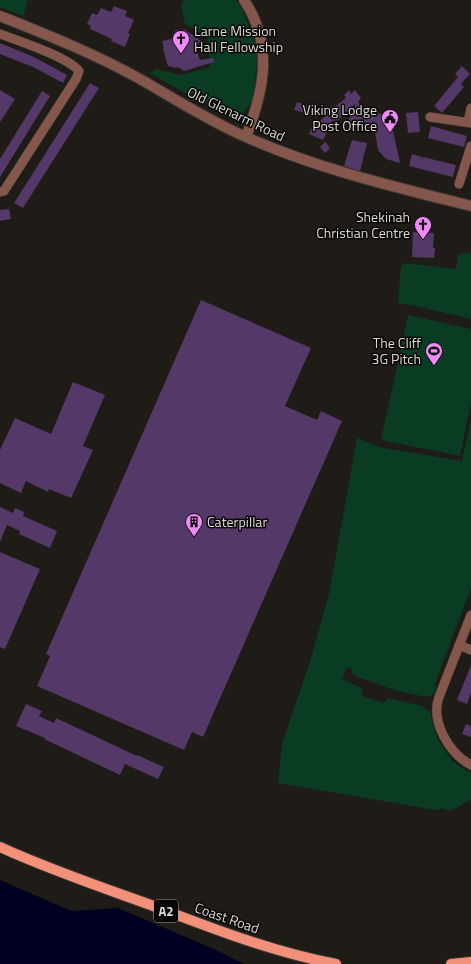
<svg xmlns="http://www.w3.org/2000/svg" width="471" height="964" font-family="'Titillium Web',sans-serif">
<rect width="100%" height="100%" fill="#1f1b16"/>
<path fill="#0a3c23" d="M0,0H28L23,16L0,7Z
M184,0H236L242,8L256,45L257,63L253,100L241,116L228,114L188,95L150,73L156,69L181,75L210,67L208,39L206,36L185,24L181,6Z
M471,253V319L412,305L398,304L401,266L405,263L456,269L458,254Z
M408,315L471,329V403L460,456L381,440Z
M471,418V588L434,686L437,687L433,695L426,697L397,691L355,676L352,673L353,670L347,667L342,679L363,689L362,696L384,703L388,698L422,706L430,712L437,738L452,761L471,773V799L458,807L450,811L443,808L435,810L278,783L282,744L311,658L329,594L357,438L379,447L462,461Z"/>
<path fill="#000023" d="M0,880L71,911L118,908L216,950L244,964H0Z"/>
<path fill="#543868" d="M114,6L127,11L125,16L134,20L128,33L130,34L125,47L111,41L112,39L90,29L91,26L87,24L92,13L97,15L101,8L111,12Z
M184,29L201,41L196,48L200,60L213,58L214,62L184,71L178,67L174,68L173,67L168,66L163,49H164L162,41L175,38L174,34L176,30L182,33Z
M0,43L34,57L67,75L63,83L33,67L0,54Z
M462,66L470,74L461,84L464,87L442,113L434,106L458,77L455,74Z
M90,83L99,88L23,208L14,203Z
M0,90L15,99L0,122Z
M349,90L351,94L355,90L361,98L358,102L364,109L390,117L400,163L386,159L378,150L373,120L371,129L347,124L356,103L335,123L333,120L323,140L309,134L316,120L320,121L327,114L325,112L331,106L333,108L346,98L344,95Z
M42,91L50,96L0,177V159Z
M297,102L307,105L305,113L294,110Z
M418,112L420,132L408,133L406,113Z
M431,126L467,136L464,147L428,138Z
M352,140L367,143L360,171L344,166Z
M325,142L330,148L325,153L320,147Z
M412,154L422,157V161L423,157L456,165L453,177L409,166Z
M9,209L11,219L0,221V210Z
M413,232L434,233L433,248H435L434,258L412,257Z
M201,300L311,348L285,406L317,420L321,411L342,421L203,737L192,732L184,750L37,686L50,656L46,654Z
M73,382L105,395L83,446L93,450L71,498L49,489L48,492L26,481L21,493L0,483V450L15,418L51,434Z
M0,507L13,513L15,508L24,512L23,516L57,531L50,548L19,534L20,531L7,525L0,542Z
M0,552L40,569L5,649L0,647Z
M471,665V693L467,704L457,700Z
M26,704L42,711L39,716L54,723L56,718L137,756V755L164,767L158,779L125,764L120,775L44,739L45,738L16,726Z
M466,724L471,726V737L462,734Z"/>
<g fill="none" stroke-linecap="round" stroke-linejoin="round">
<defs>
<path id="minor" d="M0,34C19,41 68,57 79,71L76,79L4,191L0,192
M430,117L471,123
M468,122L471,108
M459,184L471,146
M471,615L439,697C430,722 450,754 471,765
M459,645L471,650"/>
<path id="tertiary" d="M244,0C274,45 264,90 246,137
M0,16C48,35 95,54 140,79C175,99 209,121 246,137C318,169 395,187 471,206"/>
<path id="primary" d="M0,847C48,869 98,886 148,904C209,927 271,952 336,964
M451,964L471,962"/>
</defs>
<use href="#minor" stroke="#3a3631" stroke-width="10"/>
<use href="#tertiary" stroke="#3a3631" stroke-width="12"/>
<use href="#primary" stroke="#3a3631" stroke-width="12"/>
<use href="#minor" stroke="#85564c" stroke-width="9"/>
<use href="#tertiary" stroke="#85564c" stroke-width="10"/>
<use href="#primary" stroke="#f2907a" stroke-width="10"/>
</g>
<defs>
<symbol id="church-pin" viewBox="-11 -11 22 30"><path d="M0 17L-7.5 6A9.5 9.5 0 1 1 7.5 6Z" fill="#ef8bf6" stroke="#080605"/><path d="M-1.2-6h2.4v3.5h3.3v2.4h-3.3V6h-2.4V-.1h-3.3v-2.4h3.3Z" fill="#111"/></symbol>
<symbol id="civic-pin" viewBox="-11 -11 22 30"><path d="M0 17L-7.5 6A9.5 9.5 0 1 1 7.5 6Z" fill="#ef8bf6" stroke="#080605"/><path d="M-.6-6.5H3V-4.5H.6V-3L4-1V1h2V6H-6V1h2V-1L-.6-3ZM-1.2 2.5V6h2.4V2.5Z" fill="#111"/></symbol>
<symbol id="stadium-pin" viewBox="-11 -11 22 30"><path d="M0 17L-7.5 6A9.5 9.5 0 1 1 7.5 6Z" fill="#ef8bf6" stroke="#080605"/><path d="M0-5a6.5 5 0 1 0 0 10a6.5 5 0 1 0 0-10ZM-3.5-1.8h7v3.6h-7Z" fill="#111"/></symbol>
<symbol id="building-pin" viewBox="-11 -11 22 30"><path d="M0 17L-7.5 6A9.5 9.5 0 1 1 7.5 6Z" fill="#ef8bf6" stroke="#080605"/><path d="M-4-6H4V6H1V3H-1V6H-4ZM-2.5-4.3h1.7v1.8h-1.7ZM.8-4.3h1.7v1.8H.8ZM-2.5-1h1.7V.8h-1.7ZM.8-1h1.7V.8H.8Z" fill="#111"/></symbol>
</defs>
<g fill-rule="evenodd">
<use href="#church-pin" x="171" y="29" width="20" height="27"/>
<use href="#civic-pin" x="380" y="108" width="20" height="27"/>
<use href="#church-pin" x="413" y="215" width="20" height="27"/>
<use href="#stadium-pin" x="424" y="341" width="20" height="27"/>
<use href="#building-pin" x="184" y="512" width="20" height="27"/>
</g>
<g text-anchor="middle" stroke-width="3" stroke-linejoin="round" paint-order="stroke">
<rect fill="#080605" stroke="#9e9c99" stroke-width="1" x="154" y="900" width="24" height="22" rx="3"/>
<g font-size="13" font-weight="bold" fill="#dedcd9">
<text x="166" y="916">A2</text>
</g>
<g font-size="14" fill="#dedcd9" stroke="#080605" text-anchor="end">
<text x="194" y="36" text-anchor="start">Larne Mission<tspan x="194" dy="16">Hall Fellowship</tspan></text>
<text x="377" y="115">Viking Lodge<tspan x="377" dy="16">Post Office</tspan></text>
<text x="410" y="222">Shekinah<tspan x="410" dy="16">Christian Centre</tspan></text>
<text x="421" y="348">The Cliff<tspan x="421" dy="16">3G Pitch</tspan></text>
<text x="207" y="527" text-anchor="start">Caterpillar</text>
</g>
<g font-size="14" fill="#dedcd9" stroke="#080605">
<text transform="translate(236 114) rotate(26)" y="5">Old Glenarm Road</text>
<text transform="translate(227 918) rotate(19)" y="5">Coast Road</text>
</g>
</g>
</svg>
